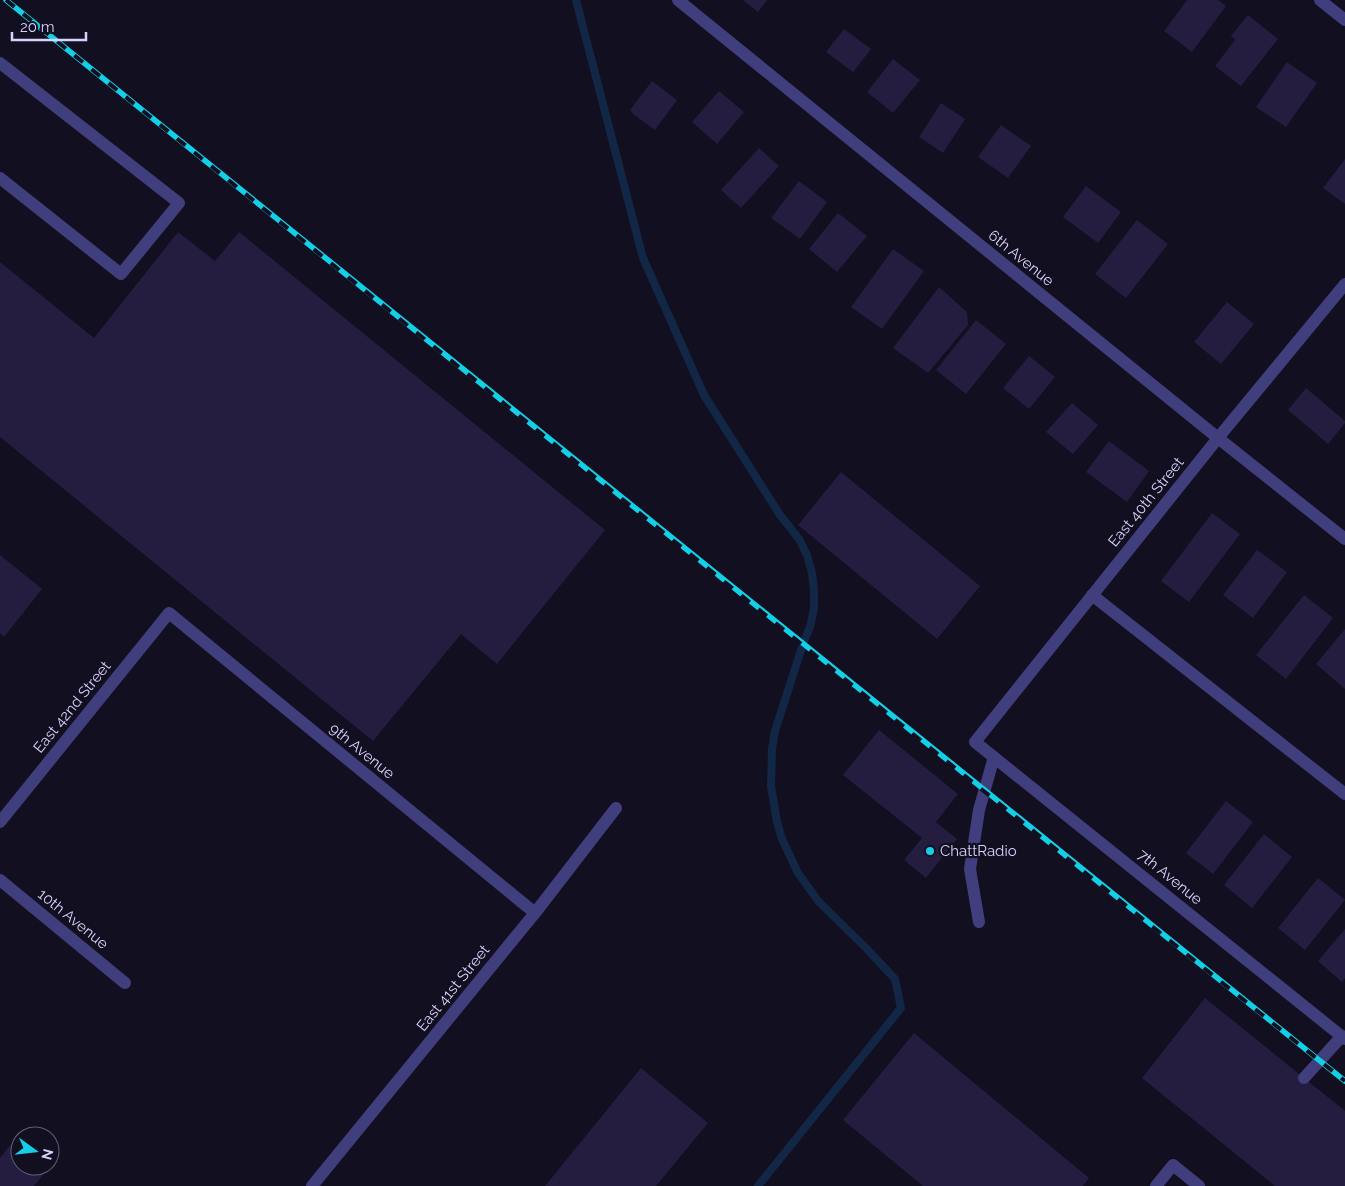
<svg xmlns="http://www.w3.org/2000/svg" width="1345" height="1186" font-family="Raleway,sans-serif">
<rect width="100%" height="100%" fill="#120f20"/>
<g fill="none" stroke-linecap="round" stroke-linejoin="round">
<path stroke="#122746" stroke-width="8" d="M576,0L643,258L704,395L780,515L799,539L807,555L812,573L814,591V609L810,627L803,644L783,706L775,731L772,749L771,786L777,822L782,839L798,873L819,902L866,948L895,979L901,1008L758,1186"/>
</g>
<path fill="#241d40" d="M743,0H767L758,12Z
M1187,0H1218L1226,6L1192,52L1164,31Z
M1248,15L1278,39L1241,86L1215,66L1235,40L1231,36Z
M844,29L871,49L853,72L826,52Z
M893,59L920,80L893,113L867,92Z
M1287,62L1317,83L1286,127L1256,107Z
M652,81L677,100L655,130L634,115L630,110Z
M719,91L744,112L717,144L692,122Z
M941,103L965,119L943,153L919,137Z
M1001,125L1031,146L1008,178L978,157Z
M759,148L779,166L741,208L721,190Z
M1345,159V204L1323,188Z
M799,181L827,202L800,239L771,218Z
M1086,186L1121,212L1098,243L1063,217Z
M838,213L867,236L837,272L809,249Z
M1137,220L1168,244L1126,298L1095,274Z
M178,232L215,261L239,232L605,530L497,664L461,634L373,741L0,437V262L94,338Z
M893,249L924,271L882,329L851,307Z
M939,287L967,312L968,325L928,373L893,348Z
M1227,302L1254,324L1221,364L1194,342Z
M976,320L1006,344L966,394L936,370Z
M1029,356L1055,377L1029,409L1003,388Z
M1306,388L1345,421V423L1328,444L1288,410Z
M1072,403L1098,425L1073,454L1046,432Z
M1109,441L1149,471L1127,502L1086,472Z
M841,472L980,586L937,639L798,525Z
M1212,513L1240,534L1189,602L1161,581Z
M1257,550L1287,572L1253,618L1223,595Z
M0,555L42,589L4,637L0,633Z
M1304,595L1333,618L1286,679L1256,655Z
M1345,629V689L1316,664Z
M879,730L958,794L936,822L957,839L926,878L904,860L922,838L843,775Z
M1226,801L1253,822L1213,874L1186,853Z
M1264,834L1292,857L1252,908L1224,885Z
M1318,878L1345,900L1305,950L1278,928Z
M1345,929V978L1342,982L1318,961Z
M1205,998L1345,1111V1186H1275L1142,1078Z
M914,1033L1089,1178L1083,1186H923L843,1120Z
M641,1068L708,1123L656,1186H545Z
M21,1132L26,1136H20V1166H50V1156L55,1160L34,1186H0V1158Z"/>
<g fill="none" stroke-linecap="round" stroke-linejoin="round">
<path stroke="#403e7c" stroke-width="12" d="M0,63L179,203L121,274L0,178
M1092,595L1345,794
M979,922L970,869L979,810L994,757
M1304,1078L1342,1036"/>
<path stroke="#403e7c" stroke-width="12" d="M678,0L1218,438L1345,539
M1320,0L1345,20
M1345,284L1218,438L975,742L1345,1039
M0,822L169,613L535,913
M0,880L125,983
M312,1186L535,913L616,808
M1156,1186L1173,1165L1199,1186"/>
<defs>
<path id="rail" d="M6,0C452,361 897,723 1345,1081"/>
</defs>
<use href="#rail" stroke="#13d0e7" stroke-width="5.5"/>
<use href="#rail" stroke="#120f20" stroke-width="4" stroke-dasharray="11" stroke-linecap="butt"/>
</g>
<circle fill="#13d0e7" stroke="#120f20" stroke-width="2" cx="930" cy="851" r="5"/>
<g text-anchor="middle" stroke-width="4.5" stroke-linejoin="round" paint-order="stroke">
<g font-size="15" fill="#d7d2fb" stroke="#120f20">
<text transform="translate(1021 258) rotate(39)" y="5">6th Avenue</text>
<text transform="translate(1146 502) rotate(-51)" y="5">East 40th Street</text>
<text transform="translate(72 707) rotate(-51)" y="5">East 42nd Street</text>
<text transform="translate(362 751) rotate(39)" y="5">9th Avenue</text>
<text transform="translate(1170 877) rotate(39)" y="5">7th Avenue</text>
<text transform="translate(73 919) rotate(39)" y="5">10th Avenue</text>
<text transform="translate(453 988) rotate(-51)" y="5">East 41st Street</text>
</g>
<g font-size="15" fill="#d7d2fb" stroke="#120f20" text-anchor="start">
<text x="940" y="856">ChattRadio</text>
</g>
</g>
<g transform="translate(35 1151) rotate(105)"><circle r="24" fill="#120f20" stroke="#615d78"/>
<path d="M0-4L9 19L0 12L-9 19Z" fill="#13d0e7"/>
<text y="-8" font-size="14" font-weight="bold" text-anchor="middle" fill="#d7d2fb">N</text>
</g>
<path d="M12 32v8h74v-8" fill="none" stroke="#d7d2fb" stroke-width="2.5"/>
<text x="20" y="32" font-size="15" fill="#d7d2fb" stroke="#120f20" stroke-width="4" paint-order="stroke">20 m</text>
</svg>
